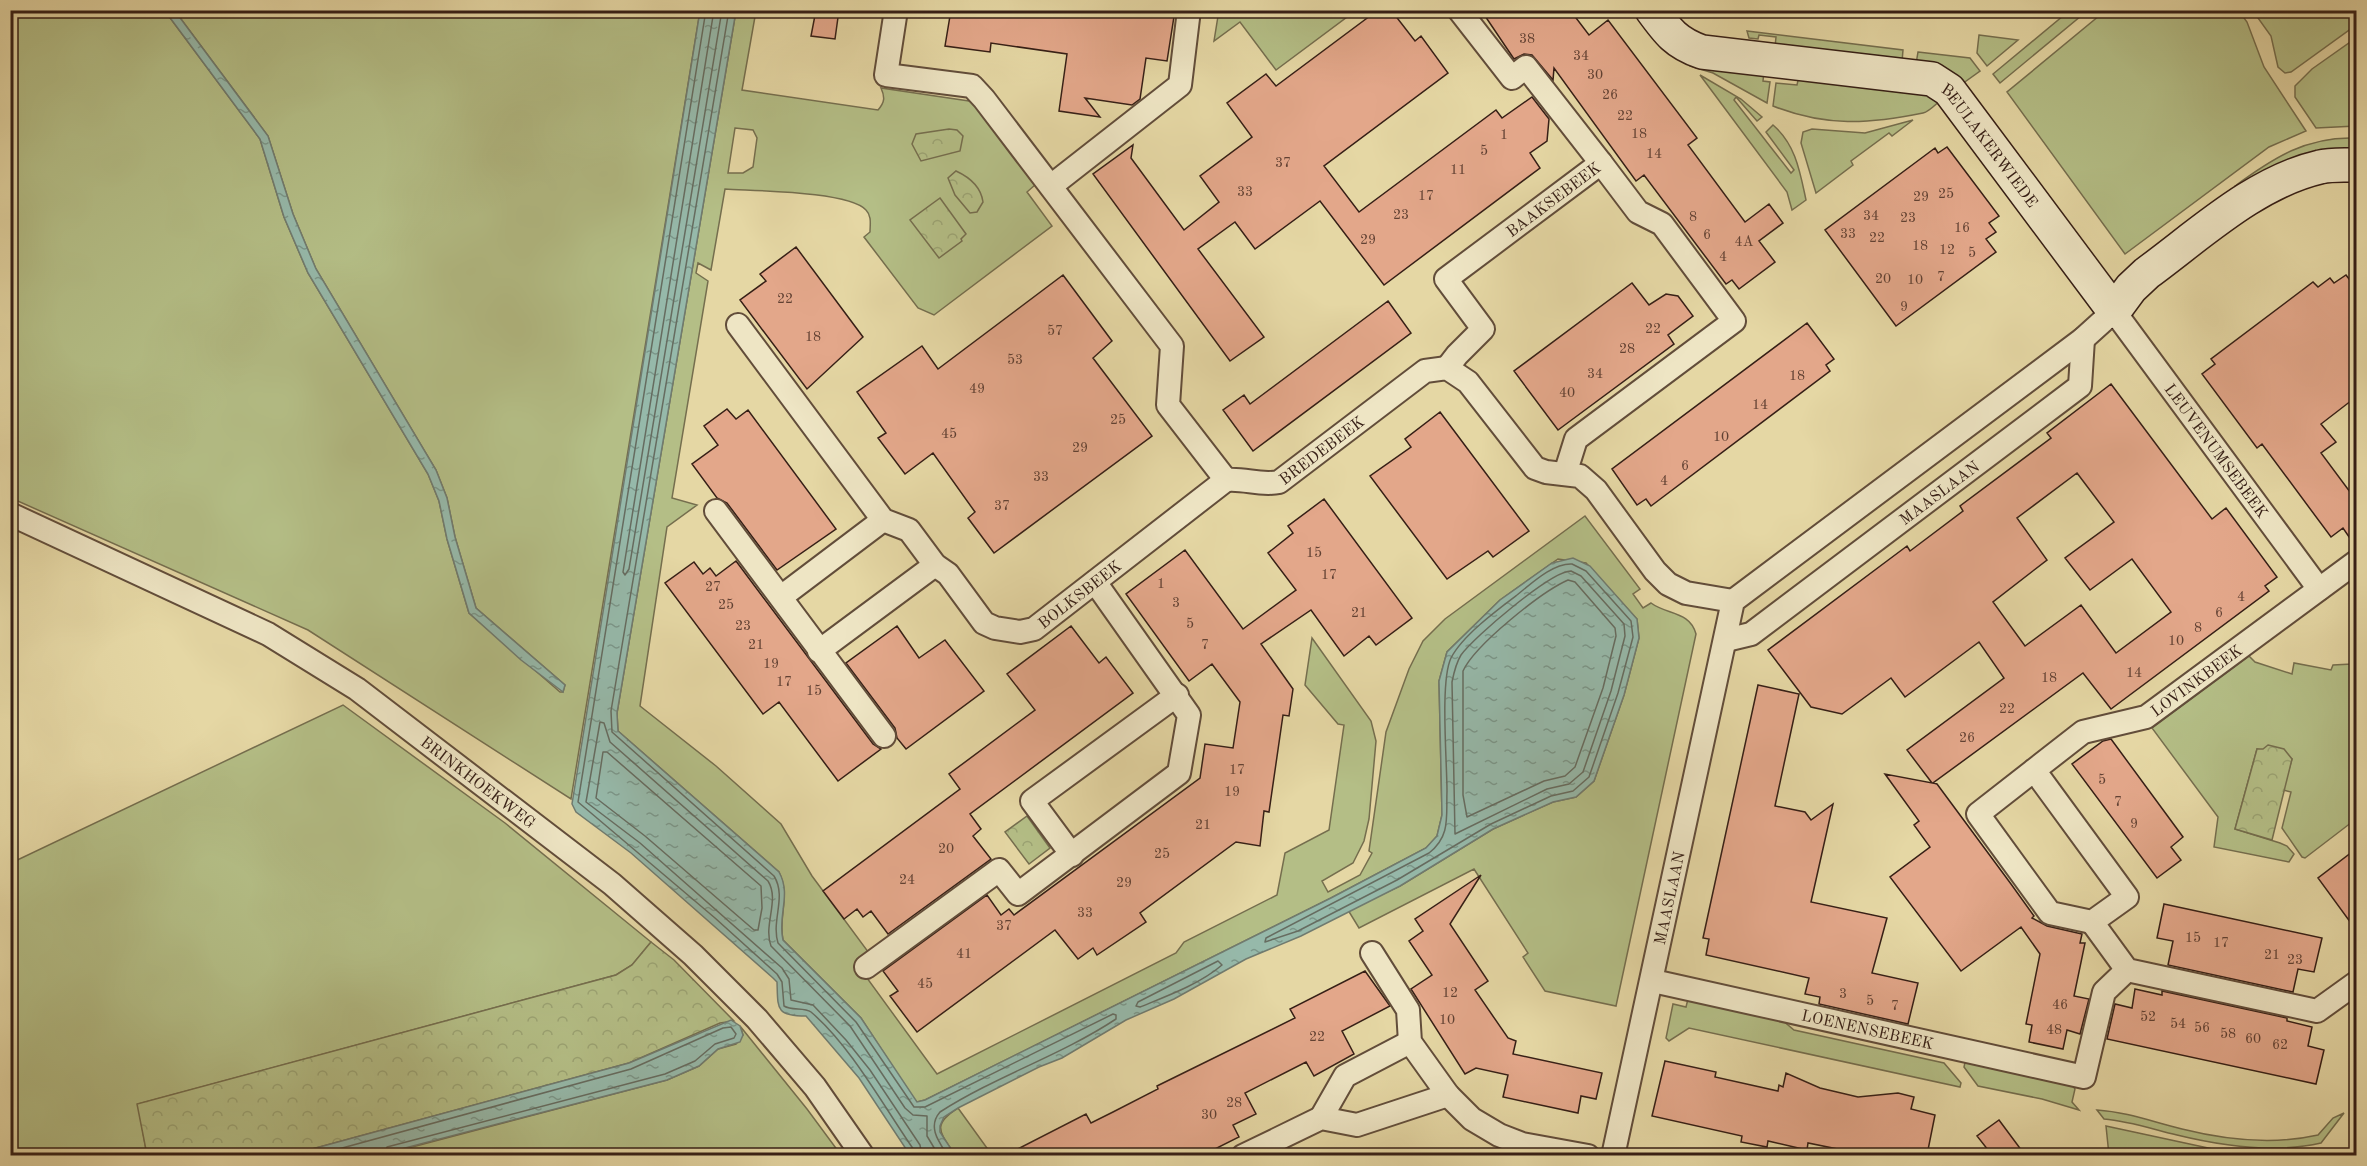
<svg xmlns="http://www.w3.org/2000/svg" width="2367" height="1166" font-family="'Old Standard TT',serif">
<defs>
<pattern id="forest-crowns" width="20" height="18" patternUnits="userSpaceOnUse" patternTransform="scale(1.5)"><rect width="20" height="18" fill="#b4be86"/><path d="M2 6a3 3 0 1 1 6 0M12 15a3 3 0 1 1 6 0" fill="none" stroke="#9ba373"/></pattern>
<pattern id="water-ripples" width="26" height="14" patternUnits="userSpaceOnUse" patternTransform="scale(1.5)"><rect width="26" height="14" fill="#96b9aa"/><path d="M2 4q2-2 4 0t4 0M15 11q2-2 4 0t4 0" fill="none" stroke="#7b9689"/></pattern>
</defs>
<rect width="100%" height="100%" fill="#e5d7a4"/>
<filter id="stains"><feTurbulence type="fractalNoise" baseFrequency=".00333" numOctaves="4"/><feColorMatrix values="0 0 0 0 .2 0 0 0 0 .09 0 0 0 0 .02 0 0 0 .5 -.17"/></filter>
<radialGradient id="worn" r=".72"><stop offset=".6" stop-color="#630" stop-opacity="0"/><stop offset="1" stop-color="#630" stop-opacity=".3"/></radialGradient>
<path fill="#b4be86" stroke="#756e4e" stroke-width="1.5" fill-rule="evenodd" d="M1219,10H1355V11L1276,70L1240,22L1214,41Z
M11,11H165L260,139L284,217L308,273L428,474L439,501L447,539L469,613L560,692H563L565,685L476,608L455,537L447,498L436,470L316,269L293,214L268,136L175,11H700L571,799L308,630L11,498Z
M736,11H756L742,90L878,110C885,102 885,97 881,88L969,101L976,106L1035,185L1027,192L1052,226L934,315L918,308L864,237L870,232C870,225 872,216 866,210C849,191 753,191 725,189L711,270L698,263L696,273L708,281L672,498L697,505L667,527L640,706L716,766L781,824L812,876L869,953L856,963L937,1074L1176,953L1184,942L1277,895L1285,853L1329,830L1344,725L1338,724L1305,685L1312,638L1371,721L1376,741L1369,819L1364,841L1353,863L1322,881L1328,892L1360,875L1372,853L1369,851L1386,732L1409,669L1423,641L1445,619L1585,516L1640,589L1633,594L1643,608L1651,603C1667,615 1690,611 1696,634L1616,1006L1545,991L1523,957L1528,953L1474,869L1359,928L1348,910L1400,886L1493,829L1553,802L1576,797L1594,781L1624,695L1639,638L1637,619L1586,563L1558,559L1500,600L1447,652L1439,681L1442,815L1437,836L1426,848L1331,898L925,1100L917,1102L913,1098L861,1018L783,940C778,914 791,898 779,872L618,731L617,713ZM735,128L753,130L757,138L753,167L743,173H728Z
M2069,11H2087L2000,83L1993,74Z
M2105,11H2239L2247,22L2264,67L2306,131L2269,147L2125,254L2007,92Z
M2253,11H2356V25L2291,72L2285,73L2278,67L2271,36Z
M1747,31L1903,50L1902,62L1775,47L1776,37L1759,35L1758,39L1749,38Z
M1979,35L2018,40L1987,66L1977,53Z
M2356,38V126L2316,128L2295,97V86L2312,69Z
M1918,52L1970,58L1980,71L1962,84L1916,64Z
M1690,62L1764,71L1763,81L1770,82L1767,103L1713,73L1690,66Z
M1700,75L1741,99L1762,117L1757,121L1736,97L1734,100L1791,173L1794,170L1766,132L1773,125C1796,145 1800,172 1806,200L1792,210L1787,192Z
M1799,76L1928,91L1942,99C1937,103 1929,112 1923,113C1869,124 1826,127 1773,106L1776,83L1797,85Z
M1913,120L1892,136L1889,133L1851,161L1853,165L1816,193L1801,143L1803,132L1812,129L1865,133Z
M2356,138V150L2239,191L2235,186C2273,158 2307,136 2356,138Z
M2249,656L2255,662L2292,674L2294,663L2331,670L2333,665L2352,664L2356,656V819L2305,858L2302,857L2282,828L2291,792L2283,790L2292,759L2257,749L2235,829L2280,843L2287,846L2294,854L2289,862L2214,847L2218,817L2152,728Z
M343,705L505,823L651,942L632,965L616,975L138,1104L147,1155L11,1156V863Z
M1688,999L1782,1020L1794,1030L1944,1063L1961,1083L1960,1087L1689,1028L1669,1041L1666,1038L1673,1004L1686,1007Z
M740,1026L807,1109L841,1155L378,1156L667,1080L699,1066L718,1049L736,1044L743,1035Z
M1966,1058L2070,1081L2075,1089L2072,1102L2079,1110L2042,1099L1978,1086L1964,1067Z
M958,1108L992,1155H955C940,1132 931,1125 958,1108Z
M2097,1110C2127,1112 2153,1122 2182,1129C2226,1140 2274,1145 2318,1135L2333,1118L2344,1113L2321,1143C2274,1154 2222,1146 2177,1135C2152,1129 2129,1121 2104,1119Z
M2106,1126L2222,1151L2262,1154L2356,1152V1155H2109Z"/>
<path fill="url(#forest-crowns)" stroke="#756e4e" stroke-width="1.5" d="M949,129L957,130L963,136L960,151L921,161L912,144L916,134Z
M956,171C969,177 981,187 983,202L977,212L970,213L955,195L948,178Z
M940,198L966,234L961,239L962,241L939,258L910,220Z
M2268,745L2284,749L2292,759L2272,840L2235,829L2257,749H2263Z
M1027,816L1050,848L1029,864L1005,832Z
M651,942L674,960L734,1021L720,1023L629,1063L290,1155H147L137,1104L616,975L632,965Z"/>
<path fill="url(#water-ripples)" stroke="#707b6f" stroke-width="1.5" d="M165,11H175L268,136L293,214L316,269L436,470L447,498L455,537L476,608L565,685L563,692L521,660L469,613L447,539L439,501L428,474L308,273L284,217L260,139Z
M700,11H736L617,713L618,731L779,872C792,895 777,916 783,940L861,1018L917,1102L925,1100L1331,898L1426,848L1437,836L1442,815L1439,681L1447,652L1500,600L1552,563L1573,558L1590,566L1637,619L1639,638L1624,695L1594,781L1576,797L1553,802L1493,829L1400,886L1301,936L1246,959L1174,999L1126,1020L1062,1058L1039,1067L958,1108L944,1117L940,1126V1132L955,1155H910L859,1078L806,1016C775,1016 778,1008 777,982L773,978L631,853L576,812L572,804Z
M731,1020L740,1026L743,1035L740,1042L718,1049L699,1066L667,1080L378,1155H290L629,1063Z"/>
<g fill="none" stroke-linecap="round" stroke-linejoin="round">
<path stroke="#666c60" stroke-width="1.5" d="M706,10L578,802L715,918L777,974L782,982L784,1006C792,1011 804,1007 811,1012C851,1046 884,1107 914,1150L915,1156
M714,10L623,572L625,575L629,569L722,10
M729,10L611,711L612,732L774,876C787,897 771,920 778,943L856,1022L914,1107H925L1113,1014L1116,1015V1019C1060,1056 996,1076 940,1112C927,1127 939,1142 948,1156
M1572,564L1586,571L1631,621L1633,637L1618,693L1589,777L1573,791L1551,796L1491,824L1397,880L1298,931L1265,942L1266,938L1429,853C1451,836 1446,816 1447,791C1447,761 1440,681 1451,658C1462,636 1497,610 1517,595C1532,583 1553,563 1572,564Z
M1571,571L1581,576L1624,624L1625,636L1611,691L1583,772L1569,784L1547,789L1455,834L1452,682C1454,672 1456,663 1461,655C1474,637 1551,571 1571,571Z
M1568,580L1575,582L1615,628L1616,636L1603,688L1575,767L1565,776L1544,781L1467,817L1463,795V671C1475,645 1541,592 1568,580Z
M603,752H607L761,886L762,908L758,930H754L645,836L596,798Z
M1218,961L1222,965C1200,984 1167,996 1140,1007L1136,1006L1138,1002Z
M313,1156L631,1069L723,1028L731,1027L736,1034L734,1038L715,1044L695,1061L665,1074L387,1147L382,1156
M922,1156L920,1145L870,1070L846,1040L813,1005L791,1000L789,979L782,968L640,843L586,802L600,722L604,723L610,742L768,881C780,900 763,925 771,946L850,1026L905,1108L913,1115L927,1116V1136L939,1156"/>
</g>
<path fill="#e3a78a" stroke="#361f16" stroke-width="1.5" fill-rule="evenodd" d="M816,10H839L835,39L811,36Z
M951,10H1175L1167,61L1146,58L1140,99L1132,105L1085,98L1100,117L1059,111L1067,54L991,43L990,52L945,46Z
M1378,10H1391L1415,41L1421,36L1448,73L1324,166L1359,212L1496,110L1502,118L1532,97L1549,119L1547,141L1530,153L1540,168L1384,285L1320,201L1255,249L1235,222L1198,249L1264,337L1230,361L1093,174L1133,145L1131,158L1184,230L1219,202L1200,176L1252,137L1227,103L1266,74L1276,86Z
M1481,10H1570L1589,35L1608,20L1697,138L1688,145L1745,222L1769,204L1783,223L1759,241L1775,262L1739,289L1732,280L1726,284L1644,175L1636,181L1554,68L1553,80L1532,55L1524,54L1514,59Z
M1947,147L1999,216L1989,223L1996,232L1986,239L1996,252L1896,326L1825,230L1935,148L1938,153Z
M796,247L863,337L807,389L740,300L766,281L760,274Z
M1063,275L1112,341L1093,358L1152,436L994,553L968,518L975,512L933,453L905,474L878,438L886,433L857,392L922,346L938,369Z
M2346,275L2356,288V397L2321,424L2336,442L2321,453L2356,500V547L2343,528L2331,537L2262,444L2257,448L2202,374L2215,364L2211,359L2313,282L2318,287L2330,278L2334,283Z
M1632,283L1649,305L1666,294L1678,296L1693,316L1668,335L1674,344L1558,430L1514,371Z
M1388,301L1411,333L1253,451L1223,410L1244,395L1250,404Z
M1807,323L1834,359L1826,365L1830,371L1651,506L1646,499L1637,505L1612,469Z
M2111,384L2212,519L2226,508L2277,577L2265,586L2269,591L2111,709L2083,673L1933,783L1937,784L2011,884L2034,916L2032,918L2047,926L2082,934L2080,943H2085L2074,996L2089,999L2080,1034L2067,1030L2063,1049L2029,1042L2032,1025L2026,1024L2040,954L2021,927L1961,971L1890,877L1930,847L1914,825L1919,821L1885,774L1932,783L1907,750L2004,678L1979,642L1905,697L1891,678L1842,714L1811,707L1768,650L1907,546L1910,551L1963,511L1960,506L2051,438L2047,433ZM2077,473L2114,522L2065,558L2090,590L2132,559L2171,612L2116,653L2081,605L2025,646L1993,602L2047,560L2017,518Z
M727,409L736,419L748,410L836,529L777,570L727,503L717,498L692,464L718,445L704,426Z
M1440,412L1529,531L1493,557L1488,551L1447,579L1370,476L1411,447L1405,439Z
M1324,499L1412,618L1376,645L1369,636L1344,656L1311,610L1261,644L1293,689L1289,716L1283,715L1269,812L1264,811L1260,846L1236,842L1140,913L1146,922L1097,955L1093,948L1078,959L1055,930L917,1032L890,996L898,991L883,971L987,895L1001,915L1009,909L1014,915L1200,778L1205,744L1233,748L1240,702L1212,664L1189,681L1126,594L1185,550L1243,629L1296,590L1268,553L1293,533L1288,526Z
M736,561L873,744L881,749L838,781L779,702L763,714L665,583L694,562L703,574L710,568L716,576Z
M897,626L919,658L945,640L984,691L906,749L897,738L895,728L846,663Z
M1071,626L1099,663L1106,657L1133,693L970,814L981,829L973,836L991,859L888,934L871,911L863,917L857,909L844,919L823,891L960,789L949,774L1035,710L1007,674Z
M1758,685L1799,694L1775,806L1805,812L1811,820L1833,804L1811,902L1887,918L1872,973L1918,983L1908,1024L1819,1004L1820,997L1805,994L1809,978L1706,955L1709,939L1703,938Z
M2111,739L2183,837L2171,847L2181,860L2157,878L2072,764L2103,741Z
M2356,849V930L2318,878Z
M1481,875L1450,924L1488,981L1475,990L1508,1038L1516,1041L1513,1054L1602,1073L1596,1099L1581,1096L1578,1113L1503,1097L1508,1075L1476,1068L1465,1074L1411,989L1432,975L1409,941L1423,931L1415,919Z
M2164,904L2322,938L2314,972L2298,969L2293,992L2168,965L2173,941L2157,938Z
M1365,971L1390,1006L1342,1031L1354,1054L1314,1076L1306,1062L1245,1093L1256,1114L1233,1125L1239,1137L1203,1155H1006L1086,1114L1091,1123L1113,1112L1158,1089L1157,1086L1295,1018L1290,1009Z
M2135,989L2162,995V991L2287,1018V1021L2312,1027L2308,1046L2324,1050L2316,1084L2107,1039L2115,1004L2132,1008Z
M1665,1061L1716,1072L1715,1077L1778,1091L1779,1085L1783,1087L1786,1073L1820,1088L1858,1097L1898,1093L1914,1097L1911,1109L1935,1115L1927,1155L1888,1149L1886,1155H1867L1808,1143L1807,1150L1768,1141L1767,1147L1741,1142L1742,1136L1652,1116Z
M1999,1120L2025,1155H1992L1977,1136Z"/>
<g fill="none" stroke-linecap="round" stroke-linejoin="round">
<defs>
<g id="street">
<path id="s1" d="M896,10L886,75L972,86L984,99L1172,346L1168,405L1226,480C1245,478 1260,486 1279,482L1425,371L1447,368L1468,382L1535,468L1546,472L1580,476L1596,490L1655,571L1668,584L1686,593L1733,601"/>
<path d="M1051,186L1180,85L1189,10"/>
<path id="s2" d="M738,325L883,520L909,530L935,565L948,574L984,623L995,628L1020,632L1034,629L1226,480"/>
<path id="s3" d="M1447,368L1457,355L1483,329L1446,279L1601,163L1526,67L1512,78L1459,10"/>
<path d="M1565,474L1576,439L1734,321L1662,224L1638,212L1601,163"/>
<path d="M716,511L884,736"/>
<path id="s4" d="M10,514L268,634L357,689L612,884L693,955L757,1019L815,1087L863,1156"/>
<path d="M781,597L883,520"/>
<path id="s5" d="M1726,640L1751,634L2080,386L2083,339"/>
<path d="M819,651L935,565"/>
<path id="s6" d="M2034,770L2127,897L2092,922L2050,913L1978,814L2083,732L2146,717L2356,562"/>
<path d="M1072,855L1032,801L1177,695"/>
<path d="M2092,922L2127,970L2317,1011L2356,983"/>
<path d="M1372,953L1408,1010L1410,1042L1448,1095L1472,1119L1499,1135L1522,1144L1588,1156"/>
<path d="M866,967L999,870L1018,894L1179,773L1189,715L1095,582"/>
<path id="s7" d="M1653,981L2084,1077L2104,992L2127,970"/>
<path d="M1321,1118L1345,1076L1410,1042"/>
<path d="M1243,1156L1321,1118L1357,1125L1448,1095"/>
<path id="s8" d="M1613,1156L1733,601L2083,339L2114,311L2319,589"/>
</g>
<g id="secondary">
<path id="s9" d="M1652,10C1668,32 1676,43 1702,52L1932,79L1949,90L2114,311"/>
<path d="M2114,311L2131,288L2147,273C2199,235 2255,182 2320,167C2331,164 2345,165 2356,165"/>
</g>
</defs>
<use href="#street" stroke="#624d3a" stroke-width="26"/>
<use href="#secondary" stroke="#361f16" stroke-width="36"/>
<use href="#street" stroke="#eee5c4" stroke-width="22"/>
<use href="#secondary" stroke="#eee5c4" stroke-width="33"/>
</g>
<g text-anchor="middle" stroke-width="4.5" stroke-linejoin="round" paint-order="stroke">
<g font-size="14" fill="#614133">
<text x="1527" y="43">38</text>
<text x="1581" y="60">34</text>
<text x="1595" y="79">30</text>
<text x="1610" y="99">26</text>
<text x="1625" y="120">22</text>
<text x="1639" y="138">18</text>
<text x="1504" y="139">1</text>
<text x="1484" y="155">5</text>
<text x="1654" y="158">14</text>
<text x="1283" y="167">37</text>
<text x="1458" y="174">11</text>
<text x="1245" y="196">33</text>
<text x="1946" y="198">25</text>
<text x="1426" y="200">17</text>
<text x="1921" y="201">29</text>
<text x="1401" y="219">23</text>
<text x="1871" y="220">34</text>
<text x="1693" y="221">8</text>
<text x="1908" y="222">23</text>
<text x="1962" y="232">16</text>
<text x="1848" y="238">33</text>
<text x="1707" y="239">6</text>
<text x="1877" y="242">22</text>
<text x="1368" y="244">29</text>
<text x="1744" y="246">4A</text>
<text x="1920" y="250">18</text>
<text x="1947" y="254">12</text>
<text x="1972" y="257">5</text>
<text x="1723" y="261">4</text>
<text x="1941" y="281">7</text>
<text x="1883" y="283">20</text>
<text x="1915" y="284">10</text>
<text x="785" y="303">22</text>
<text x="1904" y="311">9</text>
<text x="1653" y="333">22</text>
<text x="1055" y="335">57</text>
<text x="813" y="341">18</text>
<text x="1627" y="353">28</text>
<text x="1015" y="364">53</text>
<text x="1595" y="378">34</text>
<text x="1797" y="380">18</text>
<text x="977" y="393">49</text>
<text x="1567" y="397">40</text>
<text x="1760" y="409">14</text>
<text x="1118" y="424">25</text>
<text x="949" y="438">45</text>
<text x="1721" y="441">10</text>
<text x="1080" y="452">29</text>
<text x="1685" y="470">6</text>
<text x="1041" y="481">33</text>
<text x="1664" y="485">4</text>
<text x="1002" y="510">37</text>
<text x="1314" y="557">15</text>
<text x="1329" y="579">17</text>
<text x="1161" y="588">1</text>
<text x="713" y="591">27</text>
<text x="2241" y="601">4</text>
<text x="1176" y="607">3</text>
<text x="726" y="609">25</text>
<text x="1359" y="617">21</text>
<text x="2219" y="617">6</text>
<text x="1190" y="628">5</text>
<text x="743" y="630">23</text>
<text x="2198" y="632">8</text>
<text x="2176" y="645">10</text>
<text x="756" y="649">21</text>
<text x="1205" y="649">7</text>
<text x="771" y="668">19</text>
<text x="2134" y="677">14</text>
<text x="2049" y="682">18</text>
<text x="784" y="686">17</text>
<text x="814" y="695">15</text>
<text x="2007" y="713">22</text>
<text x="1967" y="742">26</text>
<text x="1237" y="774">17</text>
<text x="2102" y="784">5</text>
<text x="1232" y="796">19</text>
<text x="2118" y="806">7</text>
<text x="2134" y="828">9</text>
<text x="1203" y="829">21</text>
<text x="946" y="853">20</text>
<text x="1162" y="858">25</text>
<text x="907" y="884">24</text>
<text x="1124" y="887">29</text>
<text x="1085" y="917">33</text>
<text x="1004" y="930">37</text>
<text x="2193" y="942">15</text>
<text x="2221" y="947">17</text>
<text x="964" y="958">41</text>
<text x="2272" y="959">21</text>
<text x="2295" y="964">23</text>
<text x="925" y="988">45</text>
<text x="1450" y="997">12</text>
<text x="1843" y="998">3</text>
<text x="1870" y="1005">5</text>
<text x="2060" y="1009">46</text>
<text x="1895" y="1010">7</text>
<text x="2148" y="1021">52</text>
<text x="1447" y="1024">10</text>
<text x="2178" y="1028">54</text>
<text x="2202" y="1032">56</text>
<text x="2054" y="1034">48</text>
<text x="2228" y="1038">58</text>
<text x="1317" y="1041">22</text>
<text x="2253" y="1043">60</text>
<text x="2280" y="1049">62</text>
<text x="1234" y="1107">28</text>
<text x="1209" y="1119">30</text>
</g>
<g font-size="16" fill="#361f16" stroke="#eee5c4">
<text dy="6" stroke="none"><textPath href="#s9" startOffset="387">BEULAKERWIEDE</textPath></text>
<text dy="6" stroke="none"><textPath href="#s3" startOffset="249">BAAKSEBEEK</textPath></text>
<text dy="6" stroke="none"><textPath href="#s1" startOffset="741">BREDEBEEK</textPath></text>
<text dy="6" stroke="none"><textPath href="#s8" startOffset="1220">LEUVENUMSEBEEK</textPath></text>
<text dy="6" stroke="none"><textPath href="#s5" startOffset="261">MAASLAAN</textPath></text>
<text dy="6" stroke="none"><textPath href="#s2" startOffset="500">BOLKSBEEK</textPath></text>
<text dy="6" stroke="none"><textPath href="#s6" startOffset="626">LOVINKBEEK</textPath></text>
<text dy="6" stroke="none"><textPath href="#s4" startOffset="542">BRINKHOEKWEG</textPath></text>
<text dy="6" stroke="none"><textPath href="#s8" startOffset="264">MAASLAAN</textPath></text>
<text dy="6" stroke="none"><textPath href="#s7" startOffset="220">LOENENSEBEEK</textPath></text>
</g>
</g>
<rect width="2367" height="1166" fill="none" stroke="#e5d7a4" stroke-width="36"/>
<rect x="12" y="12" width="2343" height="1142" fill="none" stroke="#361f16" stroke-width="3"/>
<rect x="18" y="18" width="2331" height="1130" fill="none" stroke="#361f16" stroke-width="1.5"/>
<rect width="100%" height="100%" filter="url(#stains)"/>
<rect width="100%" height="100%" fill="url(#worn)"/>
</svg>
